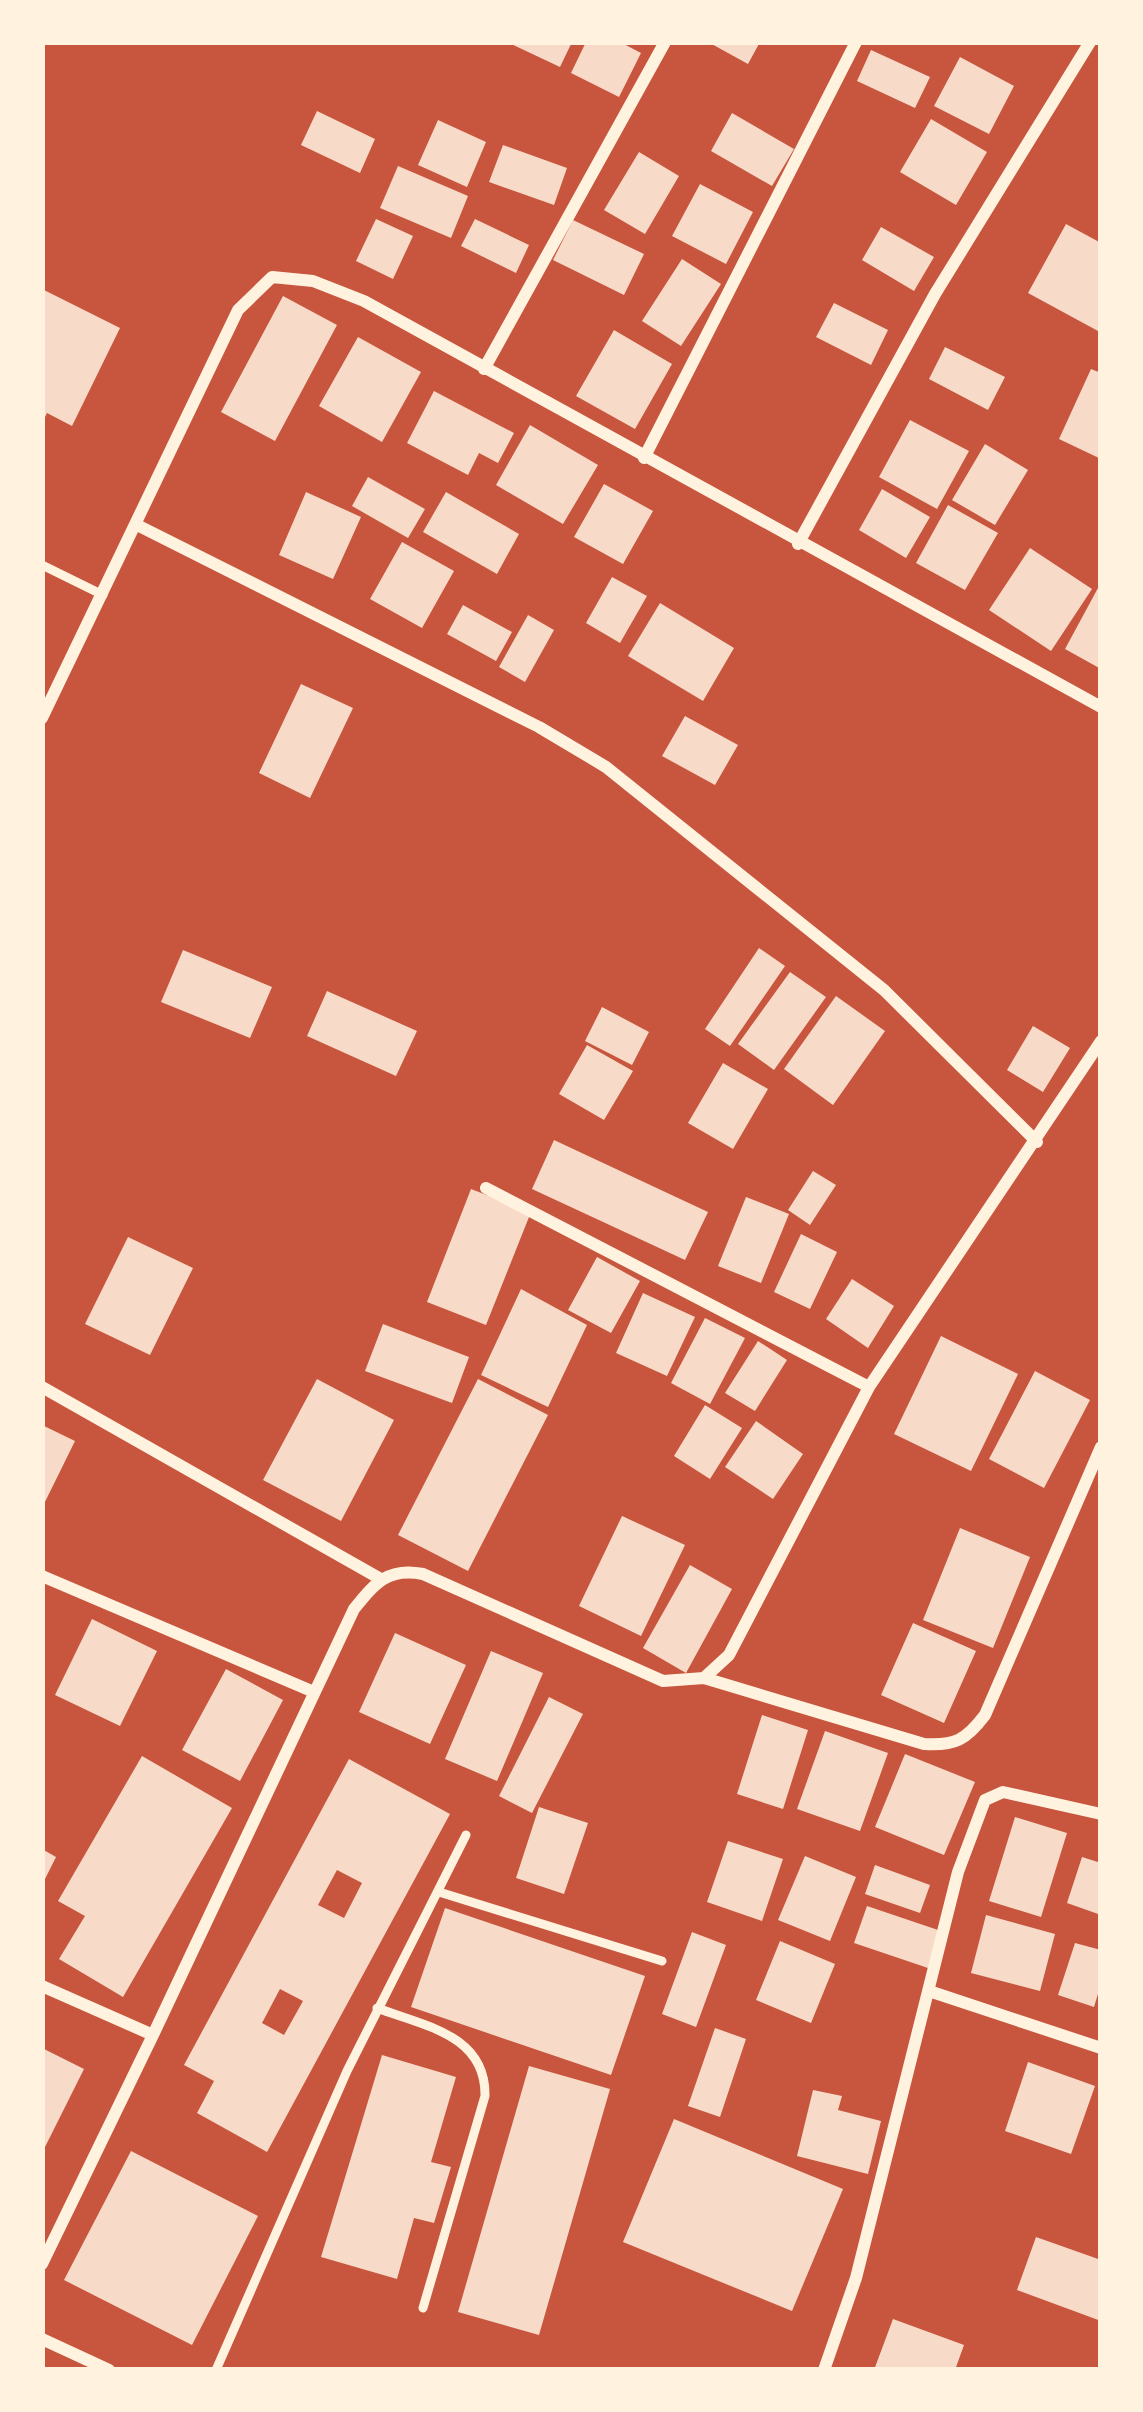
<svg xmlns="http://www.w3.org/2000/svg" width="1143" height="2412" font-family="'IBM Plex Serif',serif">
<rect width="100%" height="100%" fill="#c8553d"/>
<path fill="#f7dbc8" fill-rule="evenodd" d="M507,42H572L560,67Z
M586,42H620L641,53L619,97L571,73Z
M708,42H760L748,64Z
M871,50L930,77L915,108L857,81Z
M960,57L1014,86L989,134L934,106Z
M317,111L375,139L360,173L301,145Z
M732,113L794,149L772,186L711,151Z
M931,119L987,152L956,205L900,172Z
M438,120L486,142L467,187L418,165Z
M503,145L567,168L554,205L489,182Z
M639,152L679,176L645,234L604,210Z
M398,166L468,196L451,238L380,208Z
M700,184L753,212L726,264L672,236Z
M376,219L413,236L393,279L356,261Z
M475,219L529,245L516,273L461,246Z
M573,220L644,254L624,295L553,260Z
M1066,224L1101,243L1098,331L1028,293Z
M881,227L934,257L914,291L862,260Z
M682,259L721,284L681,346L642,321Z
M42,289L120,328L72,426L47,413L42,423Z
M283,296L337,325L275,441L221,412Z
M834,303L888,330L871,365L816,337Z
M614,330L672,364L635,429L576,396Z
M358,337L421,372L382,442L319,406Z
M945,347L1005,377L988,410L929,379Z
M1091,369L1101,373V459L1059,439Z
M434,391L514,433L498,463L479,453L468,475L407,443Z
M910,420L969,451L937,509L879,477Z
M530,425L598,465L563,524L496,485Z
M985,444L1028,470L995,525L952,500Z
M368,477L425,509L408,538L352,506Z
M604,484L653,511L623,564L574,537Z
M882,489L930,517L906,558L859,530Z
M306,492L361,517L333,579L279,555Z
M446,492L519,534L497,574L423,532Z
M948,505L998,533L965,590L916,563Z
M402,542L454,571L422,628L370,599Z
M1030,548L1092,589L1051,651L989,610Z
M612,577L647,596L620,643L586,623Z
M1098,588L1101,590V669L1065,649Z
M660,603L734,648L703,701L628,656Z
M463,605L512,632L496,661L447,634Z
M528,615L554,630L525,682L499,667Z
M301,684L353,708L310,798L259,773Z
M685,716L738,745L715,785L662,756Z
M759,948L785,966L730,1046L705,1029Z
M183,950L272,987L250,1038L161,1002Z
M790,972L826,997L774,1070L738,1044Z
M327,991L417,1031L396,1076L307,1036Z
M836,996L885,1031L833,1105L784,1069Z
M602,1007L649,1032L632,1065L585,1041Z
M1033,1026L1070,1048L1043,1092L1007,1070Z
M587,1045L633,1071L604,1120L559,1094Z
M723,1063L768,1089L733,1149L688,1123Z
M554,1140L708,1212L685,1260L532,1189Z
M813,1171L836,1185L810,1225L788,1210Z
M471,1189L531,1212L486,1325L427,1302Z
M746,1197L789,1214L761,1283L718,1266Z
M801,1234L837,1252L810,1309L774,1292Z
M128,1237L193,1268L150,1355L85,1324Z
M597,1257L640,1281L611,1333L568,1310Z
M852,1279L894,1306L868,1348L826,1319Z
M521,1289L587,1325L548,1407L481,1375Z
M643,1293L695,1317L667,1376L616,1353Z
M705,1318L745,1338L710,1404L671,1383Z
M383,1324L469,1357L452,1403L365,1371Z
M941,1336L1018,1374L971,1471L894,1434Z
M758,1341L787,1360L755,1411L725,1393Z
M1035,1371L1090,1400L1044,1488L989,1459Z
M317,1379L394,1420L341,1521L263,1480Z
M478,1379L548,1415L468,1571L398,1535Z
M705,1405L742,1428L710,1479L674,1456Z
M756,1421L803,1454L773,1499L725,1467Z
M42,1425L75,1441L42,1508Z
M622,1516L685,1545L641,1636L579,1606Z
M960,1528L1030,1557L993,1648L923,1620Z
M690,1565L732,1589L686,1673L643,1648Z
M92,1619L157,1651L120,1726L55,1695Z
M913,1623L976,1651L944,1723L881,1695Z
M395,1633L466,1665L430,1744L359,1712Z
M491,1651L543,1673L497,1781L445,1759Z
M226,1669L283,1700L240,1781L182,1750Z
M549,1697L583,1714L532,1813L499,1796Z
M762,1715L808,1730L783,1809L737,1794Z
M825,1731L888,1753L860,1831L797,1809Z
M905,1754L975,1782L944,1855L875,1827Z
M142,1756L232,1808L123,1997L59,1959L85,1916L58,1901Z
M349,1759L450,1814L267,2152L197,2113L214,2081L184,2065ZM337,1870L362,1883L344,1918L318,1905ZM280,1989L303,2001L284,2035L262,2023Z
M539,1807L588,1823L564,1894L516,1878Z
M1015,1817L1067,1833L1041,1917L989,1901Z
M728,1841L783,1859L762,1921L707,1902Z
M42,1849L56,1857L42,1885Z
M805,1856L856,1877L830,1941L778,1920Z
M1082,1857L1101,1863V1915L1067,1903Z
M875,1865L930,1885L920,1913L865,1894Z
M867,1906L941,1931L928,1968L854,1943Z
M445,1908L645,1976L611,2075L411,2007Z
M986,1915L1055,1934L1040,1991L971,1973Z
M692,1932L726,1945L696,2027L662,2014Z
M780,1941L835,1964L811,2023L756,2000Z
M1075,1943L1101,1950V1984L1094,2007L1058,1995Z
M715,2028L746,2039L720,2117L688,2106Z
M42,2048L84,2069L42,2153Z
M382,2055L456,2077L431,2162L451,2167L434,2223L414,2218L397,2279L321,2257Z
M1028,2062L1095,2086L1071,2154L1005,2131Z
M529,2066L610,2089L539,2335L458,2312Z
M813,2090L842,2096L838,2110L881,2121L868,2174L797,2156Z
M674,2119L843,2189L792,2311L623,2242Z
M131,2151L258,2216L192,2345L64,2280Z
M1036,2237L1101,2260V2321L1017,2290Z
M893,2319L964,2345L955,2370H874Z"/>
<g fill="none" stroke-linecap="round" stroke-linejoin="round">
<path stroke="#fff3e0" stroke-width="9" d="M42,565L103,595
M439,1892L662,1961
M377,2008C425,2026 486,2035 485,2096L423,2308
M216,2370L347,2071L466,1835"/>
<path stroke="#fff3e0" stroke-width="12" d="M484,369L665,42
M644,458L856,42
M137,525L539,727L606,767L884,990L1037,1142
M798,544L935,294L1090,42
M42,718L238,310L272,277L313,281L364,301L1101,707
M486,1188L869,1387
M42,1387L379,1578
M42,1576L314,1692
M704,1678L924,1744C955,1746 966,1740 985,1715L1101,1447
M42,1986L153,2035L42,2264
M929,1991L1101,2048
M153,2035L354,1609C375,1583 388,1567 423,1574L663,1681L704,1678L729,1655L869,1387L1101,1041
M42,2339L109,2370
M824,2370L856,2278L958,1872L985,1800L1003,1792L1101,1814"/>
</g>
<rect width="1143" height="2412" fill="none" stroke="#fff3e0" stroke-width="90"/>
</svg>
